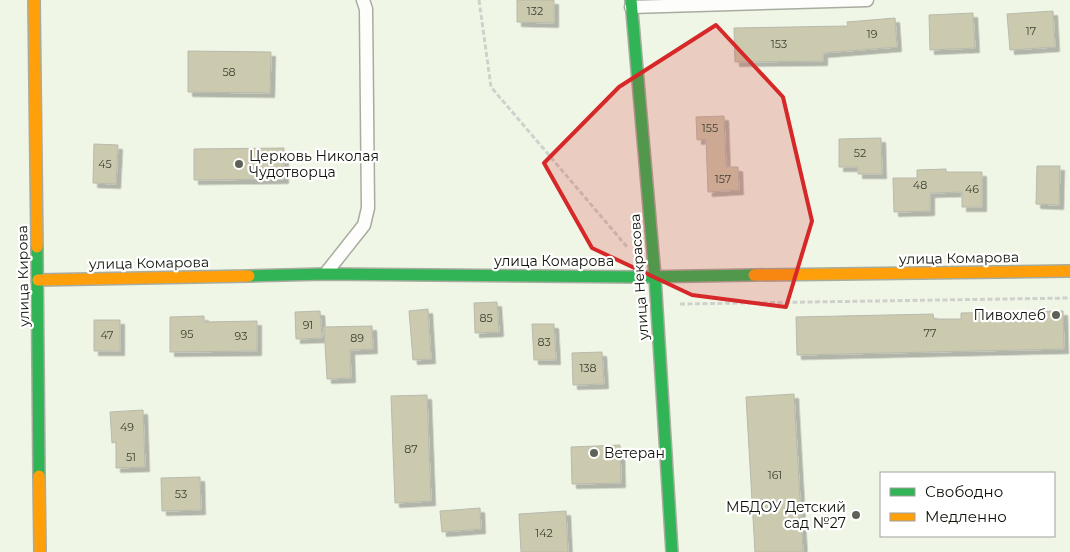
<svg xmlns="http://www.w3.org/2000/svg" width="1070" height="552" font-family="Montserrat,sans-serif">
<defs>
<filter id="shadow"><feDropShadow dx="4.5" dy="4.5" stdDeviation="0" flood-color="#0004"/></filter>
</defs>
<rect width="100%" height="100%" fill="#f0f6e6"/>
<path fill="#cbc9ae" stroke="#b8baac" filter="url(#shadow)" d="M517,0H554V23L517,22Z
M1053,11L1055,47L1010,50L1007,14Z
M973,13L975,48L930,50L929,15Z
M895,18L897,47L823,53V61L735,62L734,28L848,26L847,22Z
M188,51L271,52L270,93L188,92Z
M724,116L726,167H738L739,190L708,192L706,139L697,140L696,117Z
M881,138L882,174H858V167H839V139Z
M94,144L118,145L116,184L93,183Z
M284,148V179L194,180V149Z
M1037,166H1060L1059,205L1036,204Z
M946,169V172H982V207H962V192L930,193V211L894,212L893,178H917V170Z
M497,302L499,332L475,333L474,303Z
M428,309L431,359L413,360L409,311Z
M320,311L322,338L296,339L295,312Z
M1063,311L1064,349L797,355L796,317L933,314L934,319H961V313Z
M204,316V322L257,321V351L170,352V317Z
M94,320H120V351H94Z
M532,324H554L556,360H534Z
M372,326L373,349L350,350L351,378L327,379L324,327Z
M602,352L604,384L573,385L572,353Z
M794,394L803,552H755L746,397Z
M427,395L431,501L395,503L391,396Z
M143,410L145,467L116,468V442L112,443L110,412Z
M620,445L621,483L572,484L571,447Z
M200,477L201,510L162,511L161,478Z
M480,508L481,529L442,532L440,511Z
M566,511L568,552H521L519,514Z"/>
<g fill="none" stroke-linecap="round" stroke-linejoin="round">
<defs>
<path id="lane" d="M631,7L867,0
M326,273L364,225L368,208L366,9L363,0"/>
<path id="fast" d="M631,0L655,277
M37,247L39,476
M249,276L325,274L639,277L754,275
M655,277L672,552"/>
<path id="slow" d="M34,0L37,247
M754,275L1070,271
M38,280L249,276
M39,476L40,552"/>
</defs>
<use href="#lane" stroke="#a7aca0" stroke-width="15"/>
<use href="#fast" stroke="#a7aca0" stroke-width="14"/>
<use href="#slow" stroke="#a7aca0" stroke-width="14"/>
<path stroke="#cfd1cc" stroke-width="3" stroke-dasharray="5 2.5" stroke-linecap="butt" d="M479,0L491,87L628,248
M680,304L1070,298"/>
<use href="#lane" stroke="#fdfefb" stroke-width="12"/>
<use href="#fast" stroke="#30b455" stroke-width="11"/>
<use href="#slow" stroke="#ff9f0a" stroke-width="11"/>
</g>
<path fill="#d62828" fill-opacity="0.2" stroke="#d62828" stroke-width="4" stroke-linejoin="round" d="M716,25L783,97L812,221L786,307L692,295L592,248L544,163L619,87Z"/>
<g fill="#5e6256" stroke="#fff" stroke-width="2">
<circle cx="239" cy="164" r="5"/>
<circle cx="1056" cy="315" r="5"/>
<circle cx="594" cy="453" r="5"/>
<circle cx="856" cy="515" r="5"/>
</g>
<g text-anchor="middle" stroke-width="4.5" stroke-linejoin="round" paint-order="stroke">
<g font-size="11" fill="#3e4032">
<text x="535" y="15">132</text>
<text x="1031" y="35">17</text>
<text x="872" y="38">19</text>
<text x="779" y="48">153</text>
<text x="229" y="76">58</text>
<text x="710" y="132">155</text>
<text x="860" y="157">52</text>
<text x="105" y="168">45</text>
<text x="723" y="183">157</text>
<text x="920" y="189">48</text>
<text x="972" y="193">46</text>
<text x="486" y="322">85</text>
<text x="308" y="329">91</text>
<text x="930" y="337">77</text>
<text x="187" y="338">95</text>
<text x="107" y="339">47</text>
<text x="241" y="340">93</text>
<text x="357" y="342">89</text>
<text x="544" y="346">83</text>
<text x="588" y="372">138</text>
<text x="127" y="431">49</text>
<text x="411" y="453">87</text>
<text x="131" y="461">51</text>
<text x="775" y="479">161</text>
<text x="181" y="498">53</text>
<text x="544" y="537">142</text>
</g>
<g font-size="14" fill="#0f1309" stroke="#fff" text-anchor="start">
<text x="249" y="161">Церковь Николая<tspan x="249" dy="16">Чудотворца</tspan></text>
<text x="1046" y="320" text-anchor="end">Пивохлеб</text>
<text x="604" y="458">Ветеран</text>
<text x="846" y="512" text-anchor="end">МБДОУ Детский<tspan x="846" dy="16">сад №27</tspan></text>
</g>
<g font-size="14" fill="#0f1309" stroke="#fff">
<text transform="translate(959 258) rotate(-1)" y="5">улица Комарова</text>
<text x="554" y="266">улица Комарова</text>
<text transform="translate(149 263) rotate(-1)" y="5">улица Комарова</text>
<text transform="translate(23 276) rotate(-91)" y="5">улица Кирова</text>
<text transform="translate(639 277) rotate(-94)" y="5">улица Некрасова</text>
</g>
</g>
<rect x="880" y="472" width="175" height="65" fill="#ffffff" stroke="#9fa19d"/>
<rect x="890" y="488" width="25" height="8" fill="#30b455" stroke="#9fa19d"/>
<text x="925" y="497" font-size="15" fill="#0f1309">Свободно</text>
<rect x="890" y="513" width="25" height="8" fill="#ff9f0a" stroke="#9fa19d"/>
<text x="925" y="522" font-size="15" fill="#0f1309">Медленно</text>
</svg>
